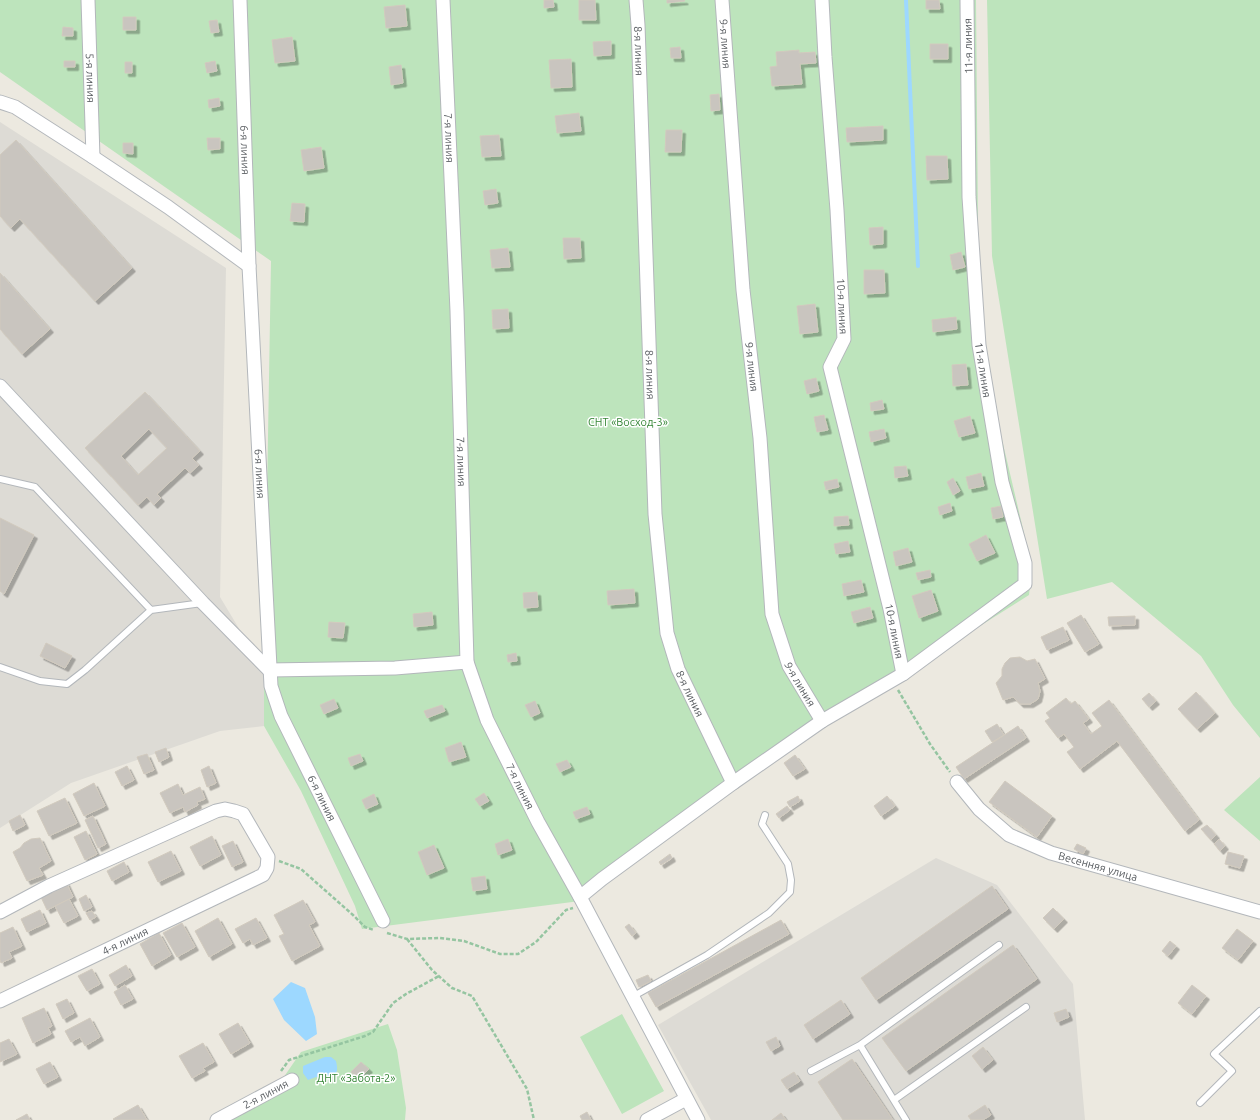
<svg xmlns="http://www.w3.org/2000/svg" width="1260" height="1120" font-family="Ubuntu,sans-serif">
<defs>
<filter id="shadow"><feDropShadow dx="3.5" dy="3.5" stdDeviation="0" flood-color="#0004"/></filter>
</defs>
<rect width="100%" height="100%" fill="#ece9e0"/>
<path fill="#dddbd5" d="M0,122L226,268L220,597L264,670V726L220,731L71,783L0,828Z
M936,858L997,885L1073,984L1085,1120H711L658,1025Z"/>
<path fill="#bde4bc" d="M0,0H976L979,342L1032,567L1029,595L823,725L580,901L362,929L355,906L301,791L264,726V670L271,261L0,72Z
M987,0H1260V738L1233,705L1201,656L1112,582L1047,599L992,256Z
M1260,777V841L1224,810Z
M622,1014L664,1091L622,1114L580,1037Z
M388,1024L397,1050L406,1108L405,1120H231L268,1100L301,1052Z"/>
<path fill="#9dd8ff" d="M291,982L305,988L315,1017L317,1034L306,1041L284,1020L273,999Z
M325,1057H331L336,1061C339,1074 336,1074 325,1080L316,1077L308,1080L303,1073V1066Z"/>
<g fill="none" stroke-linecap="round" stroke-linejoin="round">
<path stroke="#9dd8ff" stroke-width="4" d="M906,0L918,266"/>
</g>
<path fill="#c9c5bf" stroke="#d1cabe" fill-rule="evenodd" filter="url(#shadow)" d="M544,0H553L554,7L544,8Z
M579,0H595L596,20H579Z
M667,0H684L685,1L667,3Z
M926,0H939L940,9H926Z
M405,5L407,26L386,28L384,7Z
M123,17H136V30H123Z
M217,20L219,32L211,33L209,21Z
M63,27L73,28V36H62Z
M292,37L295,61L275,63L272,40Z
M611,41V55L594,56L593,42Z
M930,44H948V59H930Z
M680,47L681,58H671L670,48Z
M799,50V53L815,52L816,63L800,64L802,84L772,86L770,67L777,66L776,52Z
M571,59L572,87L551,88L549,60Z
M64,61H75V67H64Z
M215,61L217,71L207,73L205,63Z
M125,62H132V73H125Z
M401,65L403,83L391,85L389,67Z
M719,94L720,110L711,111L710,95Z
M219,98L220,106L209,108L208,100Z
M579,113L581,131L557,133L555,116Z
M883,126V140L847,142L846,128Z
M666,130H682L681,152H665Z
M499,135L501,156L482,157L480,136Z
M207,138H220V149L208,150Z
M16,140L132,268L95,301L20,219L11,228L0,216V155Z
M123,143H133V154L123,153Z
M321,147L324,168L304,171L301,150Z
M926,156H947L948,179L927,180Z
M496,189L498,203L485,205L483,191Z
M292,203L305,204L304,222L290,221Z
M883,227V244L870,245L869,228Z
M563,238H580L581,258L564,259Z
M508,248L510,267L492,268L490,250Z
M961,252L965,267L953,270L950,255Z
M864,270H884L885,293L864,294Z
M0,273L50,329L22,354L0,329Z
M815,304L818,332L800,334L797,306Z
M508,309L509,328L493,329L492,310Z
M956,317L957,329L933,332L932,320Z
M966,364L968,385L953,386L952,365Z
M816,378L819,391L807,394L804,381Z
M145,392L200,451L192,458L199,465L190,473L185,468L157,494L161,498L154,505L147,497L138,505L85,448ZM149,429L167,448L138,475L121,456Z
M882,400L884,409L871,411L870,403Z
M824,415L828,430L817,432L814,417Z
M970,416L975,433L959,437L954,421Z
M884,429L886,438L871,442L869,432Z
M906,466L908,476L895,478L894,467Z
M981,473L984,486L969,489L966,477Z
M953,478L960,491L953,495L947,482Z
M837,479L839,487L826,490L824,482Z
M950,503L952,511L940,515L938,507Z
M1001,506L1003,517L993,519L991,508Z
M848,516L849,525L834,526V517Z
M0,518L34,535L4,594L0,591Z
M986,535L995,553L977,561L969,544Z
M848,541L850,552L836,554L834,544Z
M908,548L912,562L896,566L893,552Z
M930,570L931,577L918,580L916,573Z
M861,580L864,592L844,596L842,584Z
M634,589L635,603L608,605L607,591Z
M931,590L938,611L919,618L912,596Z
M537,592L538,607L524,608L523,593Z
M870,607L873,618L854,623L851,612Z
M432,612L433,625L414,627L413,614Z
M1081,615L1099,644L1085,652L1067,623Z
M1135,616V625L1109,626L1108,617Z
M329,622L345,623L343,638L328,637Z
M1063,627L1069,640L1047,650L1041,637Z
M46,643L72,656L65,668L40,656Z
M516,653L517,661L508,662L507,655Z
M1020,657L1027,661L1035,659L1045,679L1038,683L1040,691L1038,699L1030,704H1020L1013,697L1003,700L996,683L1002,676V669L1005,663L1010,658Z
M1196,692L1215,713L1197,729L1178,709Z
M1149,693L1156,701L1149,707L1142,699Z
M1066,698L1071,704L1075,701L1089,719L1083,723L1091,734L1102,726L1092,713L1109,700L1199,820L1185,831L1117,741L1080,769L1067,752L1074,747L1064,734L1058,738L1045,721L1050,718L1046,713Z
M334,699L338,708L324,714L320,705Z
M535,701L540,713L531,717L525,705Z
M442,705L445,711L427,718L424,711Z
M997,724L1004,735L992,742L985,731Z
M1018,726L1026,738L964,779L956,767Z
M461,742L466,757L449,762L445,748Z
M166,748L169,757L159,762L155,752Z
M147,754L154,770L144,774L137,757Z
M360,754L363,761L351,766L348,758Z
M795,755L805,769L793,776L784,763Z
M567,760L571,767L560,772L556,764Z
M127,766L134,780L122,786L115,772Z
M209,766L216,783L207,787L201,770Z
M1005,781L1052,816L1037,837L989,802Z
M94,783L105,806L84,816L73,794Z
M178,784L183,795L200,787L205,799L197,802L198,805L185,812L183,807L170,813L160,793Z
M484,793L489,801L480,806L475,799Z
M374,794L378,804L366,809L362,800Z
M798,796L800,801L790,807L787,802Z
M887,796L895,806L881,816L874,806Z
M65,798L77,823L49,836L37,811Z
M787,806L790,810L779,818L776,814Z
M587,807L590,814L576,819L573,812Z
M20,815L25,825L13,831L9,821Z
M93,816L106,844L98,848L85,820Z
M1207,825L1216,835L1211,840L1201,829Z
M86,831L97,854L85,860L74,837Z
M212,836L221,855L200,866L190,847Z
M40,838L51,861L39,868L43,875L27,881L13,852L20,848L24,843L31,839Z
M508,839L512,850L498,855L495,844Z
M1219,839L1225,846L1220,851L1214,844Z
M233,841L243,862L232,867L222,846Z
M1077,844L1086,848L1083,854L1074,849Z
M434,845L444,868L427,875L418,852Z
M171,851L181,871L158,882L148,862Z
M1228,852L1244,856L1240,868L1225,864Z
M670,854L672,858L661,865L659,862Z
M124,862L129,872L112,881L107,871Z
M485,876L487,889L473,891L471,878Z
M66,882L73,897L47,910L40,895Z
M992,886L1008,909L876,1000L861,978Z
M86,895L92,907L84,911L79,899Z
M69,899L78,916L64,923L55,906Z
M303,900L315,922L309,925L320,946L292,961L279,936L284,934L274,915Z
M1053,908L1064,919L1054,929L1043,918Z
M40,910L46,923L27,932L21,919Z
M92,911L96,917L90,920L86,913Z
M218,918L232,944L209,957L195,931Z
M256,918L267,938L253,945L250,939L243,943L235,929Z
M781,920L789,934L656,1007L648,993Z
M182,923L195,947L177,957L163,933Z
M629,924L636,933L632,936L625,927Z
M13,927L22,946L9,952L12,958L1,963L0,960V933Z
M1237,929L1253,941L1238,960L1222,948Z
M159,933L171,955L152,966L140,944Z
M1170,941L1176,946L1168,956L1162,951Z
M1013,945L1037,979L906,1071L882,1038Z
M126,965L132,976L115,986L109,975Z
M92,969L100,984L87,991L78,976Z
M648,975L651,981L639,987L636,980Z
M125,985L133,999L121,1005L114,992Z
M1192,985L1206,996L1192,1014L1178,1003Z
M67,999L74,1013L63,1019L56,1004Z
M841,1000L850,1014L813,1039L804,1025Z
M44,1008L52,1026L48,1028L51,1034L33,1043L22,1018Z
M1066,1009L1069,1017L1057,1022L1054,1013Z
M90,1018L100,1037L85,1046L80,1037L71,1042L65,1031Z
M238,1023L250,1043L231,1054L219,1034Z
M776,1037L780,1046L771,1051L766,1042Z
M9,1039L17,1054L0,1062V1043Z
M203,1043L214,1062L203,1068L205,1071L192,1078L179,1056Z
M983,1047L993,1060L982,1069L972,1056Z
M852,1059L893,1120H843L818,1082Z
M50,1062L58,1077L44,1084L36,1069Z
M361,1062L369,1069L359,1079L351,1072Z
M794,1072L800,1081L787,1089L781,1080Z
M138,1105L147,1120H114L113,1119Z
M985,1105L991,1115L983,1120H971L968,1116Z
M587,1112L591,1120H582L580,1116Z
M781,1113L786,1120H772Z
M27,1114L30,1120H16Z"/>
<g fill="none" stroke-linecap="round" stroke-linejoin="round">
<defs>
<path id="service" d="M0,479L35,487L151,610L202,603
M0,667L40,681L67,684L85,670L151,610
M632,997L707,955L769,913L790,892L791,880L788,864L762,824L765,815
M811,1071L860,1045
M894,1100L1026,1007
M1200,1103L1232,1071L1214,1054L1260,1011
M906,1120L860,1045L999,945"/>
<g id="minor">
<path id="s1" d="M88,0L93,157"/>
<path id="s2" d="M240,0L249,266L271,686L281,716L383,921"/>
<path id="s3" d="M443,0L457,311L467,662L487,720L538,822L580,897L698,1120"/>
<path id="s4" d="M636,0L638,25L655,514L667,633L678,669L733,783"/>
<path id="s5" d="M722,0L743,290L760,438L772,614L789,666L822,721"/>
<path id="s6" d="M822,0L825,57L837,210L844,339L830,367L890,609L903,674"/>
<path d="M0,102L15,107L93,157L168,207L249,266"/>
<path d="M0,386L203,603L269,670L395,668L467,662"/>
<path id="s7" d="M957,782L979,809L1009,835L1051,853L1260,912"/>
<path d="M580,897L602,879L733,783L822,721L903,674L1025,584V563L1002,482L979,345L969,197L967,0"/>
<path d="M0,912L49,886L216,811L225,809L234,811L243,814L268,857L267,868L263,875L0,1001"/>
<path id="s8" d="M217,1120L292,1080"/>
<path d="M647,1120L686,1099"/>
</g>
</defs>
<use href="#service" stroke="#b3b7bb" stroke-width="8"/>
<use href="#minor" stroke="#b3b7bb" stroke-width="15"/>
<path stroke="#95c5a1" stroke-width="2.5" stroke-dasharray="4 2" stroke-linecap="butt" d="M898,690L930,744L950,772
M279,861L301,869L353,915L365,927L374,930
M387,933L407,939L440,938L464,941L500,954H518L536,942L566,910L573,908
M407,939L432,970L452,988L472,996L527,1089L534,1120
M281,1071L289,1060L365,1036L373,1032L393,1003L406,994L439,976"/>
<use href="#service" stroke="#fff" stroke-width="6"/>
<use href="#minor" stroke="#fff" stroke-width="13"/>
</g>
<g text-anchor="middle" stroke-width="3" stroke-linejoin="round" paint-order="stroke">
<g font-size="11" fill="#595d61" stroke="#fff">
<text dy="4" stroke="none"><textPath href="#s5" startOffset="44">9-я линия</textPath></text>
<text transform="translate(968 46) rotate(-91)" y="4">11-я линия</text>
<text dy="4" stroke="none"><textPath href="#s4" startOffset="51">8-я линия</textPath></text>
<text dy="4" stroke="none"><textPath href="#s1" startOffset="78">5-я линия</textPath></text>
<text dy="4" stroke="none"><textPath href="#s3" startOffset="138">7-я линия</textPath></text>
<text dy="4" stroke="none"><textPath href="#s2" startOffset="150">6-я линия</textPath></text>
<text dy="4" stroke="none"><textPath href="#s6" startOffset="307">10-я линия</textPath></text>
<text dy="4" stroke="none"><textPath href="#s5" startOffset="368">9-я линия</textPath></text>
<text transform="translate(983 370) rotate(81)" y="4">11-я линия</text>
<text dy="4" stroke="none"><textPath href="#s4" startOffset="375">8-я линия</textPath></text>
<text dy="4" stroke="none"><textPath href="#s3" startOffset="462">7-я линия</textPath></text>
<text dy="4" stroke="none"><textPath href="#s2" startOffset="474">6-я линия</textPath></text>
<text dy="4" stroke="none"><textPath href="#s6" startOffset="643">10-я линия</textPath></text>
<text dy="4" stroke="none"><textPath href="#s5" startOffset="692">9-я линия</textPath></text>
<text dy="4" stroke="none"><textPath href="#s4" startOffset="699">8-я линия</textPath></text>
<text dy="4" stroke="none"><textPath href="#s3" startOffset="798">7-я линия</textPath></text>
<text dy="4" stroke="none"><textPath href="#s2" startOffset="810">6-я линия</textPath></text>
<text dy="4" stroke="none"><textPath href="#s7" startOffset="169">Весенняя улица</textPath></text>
<text transform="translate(125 941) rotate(-26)" y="4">4-я линия</text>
<text dy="4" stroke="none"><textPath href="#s8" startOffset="55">2-я линия</textPath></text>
</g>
<g font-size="11" fill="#348535" stroke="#fff">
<text x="628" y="426">СНТ «Восход-3»</text>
<text x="356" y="1082">ДНТ «Забота-2»</text>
</g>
</g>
</svg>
